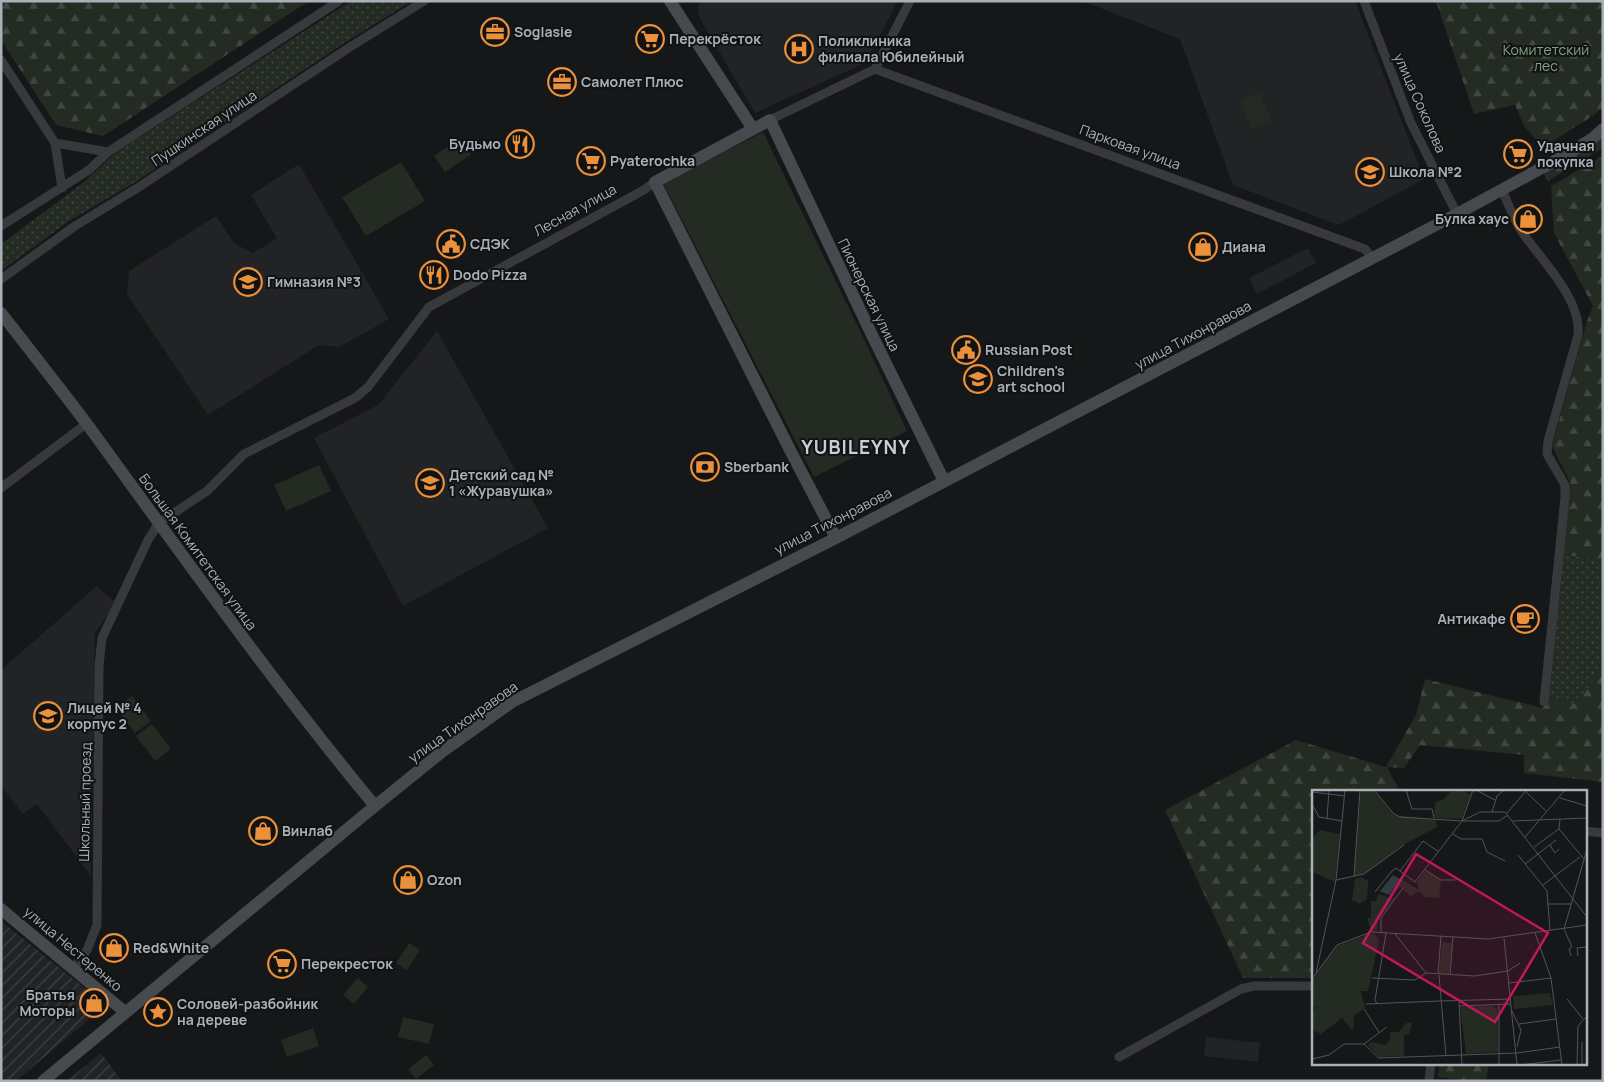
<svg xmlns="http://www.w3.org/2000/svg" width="1604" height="1082" font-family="Manrope,sans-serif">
<defs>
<pattern id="industrial-furrows" width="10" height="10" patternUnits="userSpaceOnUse" patternTransform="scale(1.25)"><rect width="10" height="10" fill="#222325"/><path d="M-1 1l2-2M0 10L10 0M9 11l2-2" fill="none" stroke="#3f4043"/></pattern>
<pattern id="grass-dots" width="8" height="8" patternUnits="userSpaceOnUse" patternTransform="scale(1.25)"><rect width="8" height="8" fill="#232b23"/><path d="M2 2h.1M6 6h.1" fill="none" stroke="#404741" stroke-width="1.8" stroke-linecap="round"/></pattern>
<pattern id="forest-firs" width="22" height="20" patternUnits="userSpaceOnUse" patternTransform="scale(1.25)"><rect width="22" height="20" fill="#232b23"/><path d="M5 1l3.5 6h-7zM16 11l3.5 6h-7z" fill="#404741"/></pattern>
</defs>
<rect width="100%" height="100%" fill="#161718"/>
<path fill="#222325" d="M702,1H898L865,63L755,113L699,17L698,7Z
M1082,1H1355L1424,179L1339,225L1233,185L1180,39Z
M299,164L389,319L339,347L319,345L208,415L127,294L129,271L216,216L234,243L253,253L277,238L251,195Z
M1308,248L1316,263L1257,294L1249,278Z
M437,331L548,528L403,606L314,438L378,405Z
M97,586L116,603L95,633L91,876L37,804L23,814L1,786V670Z
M1206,1037L1260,1043L1258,1062L1204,1056Z"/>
<path fill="url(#industrial-furrows)" d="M1,921L106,1005L16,1081H1Z
M101,1053L122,1081H67Z"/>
<path fill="url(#grass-dots)" d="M351,1H412L346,42L137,181L69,221L1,271V244L84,182L115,153Z
M1563,555L1603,559L1602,658L1593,682L1575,704L1546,696Z"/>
<path fill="url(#forest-firs)" d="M1,1H309L103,136L56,125L1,40Z
M1436,1H1603V107L1594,115L1543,147L1524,126L1515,105L1474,114Z
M1603,137V148L1548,181L1544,173L1597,143Z
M1601,157L1603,161V559L1563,555L1570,482L1552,446L1587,321L1593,306L1554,233L1551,186Z
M1603,639V782L1524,773V755L1420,745L1404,768L1387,767L1400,791H1313V978H1243L1165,810L1296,740L1386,767L1416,715L1425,679L1543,708L1546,702V696L1575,704L1593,682L1602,658Z
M1440,1063H1489L1486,1081H1471L1438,1077Z"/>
<path fill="#232b23" d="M1259,93L1272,120L1252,129L1240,101Z
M763,132L863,337L907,431L814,477L663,183Z
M460,138L471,155L445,172L434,156Z
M401,162L425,201L366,236L342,197Z
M319,465L331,491L286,511L274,485Z
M132,696L151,721L135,733L116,708Z
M152,724L171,749L155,761L136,736Z
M409,943L420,950L407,970L396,963Z
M358,978L368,987L354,1004L343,995Z
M403,1017L434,1024L429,1044L398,1037Z
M313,1028L319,1046L287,1057L281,1040Z
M426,1055L434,1065L416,1079L408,1069Z"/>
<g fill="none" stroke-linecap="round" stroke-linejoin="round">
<path stroke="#38393d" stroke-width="9" d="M1364,1L1411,123L1457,214
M1,60L55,143L62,188
M875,69L1365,249L1372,258
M770,120L875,69L910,1
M55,143L108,152
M1502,190C1508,203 1513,217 1520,229C1539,258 1582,298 1578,335L1548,441L1547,454L1565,485V497L1544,702
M1,226L89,170L108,152L339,1
M1,279L75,226L139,187L350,47L424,1
M1,488L86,424
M1585,831L1603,833
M73,969L87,950L97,925L99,666L102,638L148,540L159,523L207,491L244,454L355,398L368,387L429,307L642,191L655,182
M1119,1057L1241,989L1254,986H1313
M1429,1081L1431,1063"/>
<path stroke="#46494d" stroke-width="12" d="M670,1L753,129
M1,313C30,350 59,387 87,424C181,553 273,683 375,806
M836,538L790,450L655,182L770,120L871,333L944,481
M1,909L125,1012
M43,1081L375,806L443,751L512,702L836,538L1457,214L1562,157L1592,139L1603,129"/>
</g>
<defs>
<symbol id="office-ring" viewBox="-11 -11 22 22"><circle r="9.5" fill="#111213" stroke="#ec913b" stroke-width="1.5"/><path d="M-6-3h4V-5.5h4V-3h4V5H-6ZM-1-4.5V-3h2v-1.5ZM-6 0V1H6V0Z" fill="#ec913b"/></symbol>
<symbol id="supermarket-ring" viewBox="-11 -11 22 22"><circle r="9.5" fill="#111213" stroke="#ec913b" stroke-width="1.5"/><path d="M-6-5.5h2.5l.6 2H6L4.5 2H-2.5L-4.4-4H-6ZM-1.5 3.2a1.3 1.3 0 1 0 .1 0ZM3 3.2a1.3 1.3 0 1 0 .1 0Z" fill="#ec913b"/></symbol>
<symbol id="hospital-ring" viewBox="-11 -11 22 22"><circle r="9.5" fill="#111213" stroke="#ec913b" stroke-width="1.5"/><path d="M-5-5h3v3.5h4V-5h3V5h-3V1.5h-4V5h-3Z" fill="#ec913b"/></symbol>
<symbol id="restaurant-ring" viewBox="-11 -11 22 22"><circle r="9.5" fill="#111213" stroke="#ec913b" stroke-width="1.5"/><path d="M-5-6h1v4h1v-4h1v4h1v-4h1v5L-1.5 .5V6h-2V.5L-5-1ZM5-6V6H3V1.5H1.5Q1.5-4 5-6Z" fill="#ec913b"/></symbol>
<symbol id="school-ring" viewBox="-11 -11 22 22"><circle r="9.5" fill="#111213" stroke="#ec913b" stroke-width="1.5"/><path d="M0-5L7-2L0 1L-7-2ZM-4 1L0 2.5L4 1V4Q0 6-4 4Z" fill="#ec913b"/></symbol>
<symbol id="shop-ring" viewBox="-11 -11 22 22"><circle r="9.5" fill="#111213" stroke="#ec913b" stroke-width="1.5"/><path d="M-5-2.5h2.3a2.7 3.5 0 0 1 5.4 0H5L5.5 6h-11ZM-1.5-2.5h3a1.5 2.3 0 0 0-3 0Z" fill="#ec913b"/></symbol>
<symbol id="civic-ring" viewBox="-11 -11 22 22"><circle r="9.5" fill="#111213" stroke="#ec913b" stroke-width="1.5"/><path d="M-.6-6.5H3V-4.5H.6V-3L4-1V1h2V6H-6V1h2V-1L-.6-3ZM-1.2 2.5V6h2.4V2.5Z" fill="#ec913b"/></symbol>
<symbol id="bank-ring" viewBox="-11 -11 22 22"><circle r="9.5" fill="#111213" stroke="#ec913b" stroke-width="1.5"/><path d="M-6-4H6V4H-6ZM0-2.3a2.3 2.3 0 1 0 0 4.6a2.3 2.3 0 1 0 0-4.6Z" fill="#ec913b"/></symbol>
<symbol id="cafe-ring" viewBox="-11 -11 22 22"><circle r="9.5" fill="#111213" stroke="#ec913b" stroke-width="1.5"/><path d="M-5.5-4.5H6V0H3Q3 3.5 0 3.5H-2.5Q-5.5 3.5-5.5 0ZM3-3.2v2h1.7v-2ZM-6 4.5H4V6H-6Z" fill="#ec913b"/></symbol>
<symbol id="sight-ring" viewBox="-11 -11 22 22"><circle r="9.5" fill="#111213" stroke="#ec913b" stroke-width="1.5"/><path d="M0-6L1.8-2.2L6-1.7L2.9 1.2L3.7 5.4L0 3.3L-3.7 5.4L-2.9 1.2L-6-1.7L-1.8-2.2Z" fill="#ec913b"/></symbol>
</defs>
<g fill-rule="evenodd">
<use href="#office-ring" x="479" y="16" width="32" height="32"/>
<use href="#supermarket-ring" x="634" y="23" width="32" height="32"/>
<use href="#hospital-ring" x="783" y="33" width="32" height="32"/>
<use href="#office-ring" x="546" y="66" width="32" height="32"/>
<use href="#restaurant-ring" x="504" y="128" width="32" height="32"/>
<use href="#supermarket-ring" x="1502" y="138" width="32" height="32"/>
<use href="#supermarket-ring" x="575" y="145" width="32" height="32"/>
<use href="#school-ring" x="1354" y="156" width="32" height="32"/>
<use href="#shop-ring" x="1512" y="203" width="32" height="32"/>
<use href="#civic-ring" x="435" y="228" width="32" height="32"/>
<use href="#shop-ring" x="1187" y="231" width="32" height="32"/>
<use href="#restaurant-ring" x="418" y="259" width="32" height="32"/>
<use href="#school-ring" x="232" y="266" width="32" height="32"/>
<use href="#civic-ring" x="950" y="334" width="32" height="32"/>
<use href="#school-ring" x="962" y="363" width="32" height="32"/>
<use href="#bank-ring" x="689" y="451" width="32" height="32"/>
<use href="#school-ring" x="414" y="467" width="32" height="32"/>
<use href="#cafe-ring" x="1509" y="603" width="32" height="32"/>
<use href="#school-ring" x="32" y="700" width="32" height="32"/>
<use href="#shop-ring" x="247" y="815" width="32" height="32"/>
<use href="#shop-ring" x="392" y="864" width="32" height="32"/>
<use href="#shop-ring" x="98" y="932" width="32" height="32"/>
<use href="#supermarket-ring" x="266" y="948" width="32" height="32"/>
<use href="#shop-ring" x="78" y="987" width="32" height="32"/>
<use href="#sight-ring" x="142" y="996" width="32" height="32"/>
</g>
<g text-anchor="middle" stroke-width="4" stroke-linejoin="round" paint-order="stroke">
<g font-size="14" font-weight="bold" fill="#a9b0b8" stroke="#111213" text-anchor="start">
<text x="514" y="37">Soglasie</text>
<text x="669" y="44">Перекрёсток</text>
<text x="818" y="46">Поликлиника<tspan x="818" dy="16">филиала Юбилейный</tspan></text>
<text x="581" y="87">Самолет Плюс</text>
<text x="501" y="149" text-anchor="end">Будьмо</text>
<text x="1537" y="151">Удачная<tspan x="1537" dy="16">покупка</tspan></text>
<text x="610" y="166">Pyaterochka</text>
<text x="1389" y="177">Школа №2</text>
<text x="1509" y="224" text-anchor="end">Булка хаус</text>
<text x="470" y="249">СДЭК</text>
<text x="1222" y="252">Диана</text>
<text x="453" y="280">Dodo Pizza</text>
<text x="267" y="287">Гимназия №3</text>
<text x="985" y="355">Russian Post</text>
<text x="997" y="376">Children's<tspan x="997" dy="16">art school</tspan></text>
<text x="724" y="472">Sberbank</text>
<text x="449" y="480">Детский сад №<tspan x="449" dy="16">1 «Журавушка»</tspan></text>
<text x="1506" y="624" text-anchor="end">Антикафе</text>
<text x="67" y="713">Лицей № 4<tspan x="67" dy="16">корпус 2</tspan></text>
<text x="282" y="836">Винлаб</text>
<text x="427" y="885">Ozon</text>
<text x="133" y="953">Red&amp;White</text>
<text x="301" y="969">Перекресток</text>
<text x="75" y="1000" text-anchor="end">Братья<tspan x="75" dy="16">Моторы</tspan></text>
<text x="177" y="1009">Соловей-разбойник<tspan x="177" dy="16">на дереве</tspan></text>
</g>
<g font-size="14" fill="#85a281" stroke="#111213">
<text x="1546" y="55">Комитетский<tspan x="1546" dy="16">лес</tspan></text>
</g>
<g font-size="14" fill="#a9b0b8" stroke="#111213">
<text transform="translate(1420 103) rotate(66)" y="5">улица Соколова</text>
<text transform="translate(204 128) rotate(-34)" y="5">Пушкинская улица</text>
<text transform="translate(1130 147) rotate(20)" y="5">Парковая улица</text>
<text transform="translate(575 210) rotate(-29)" y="5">Лесная улица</text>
<text transform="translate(869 295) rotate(64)" y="5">Пионерская улица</text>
<text transform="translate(1193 335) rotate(-28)" y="5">улица Тихонравова</text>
<text transform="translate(833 521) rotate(-27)" y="5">улица Тихонравова</text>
<text transform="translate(198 552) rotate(54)" y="5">Большая Комитетская улица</text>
<text transform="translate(463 722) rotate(-35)" y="5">улица Тихонравова</text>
<text transform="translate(85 802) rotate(-89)" y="5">Школьный проезд</text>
<text transform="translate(73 949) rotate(40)" y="5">улица Нестеренко</text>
</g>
<g font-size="19" font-weight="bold" letter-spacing="1" fill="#caced4" stroke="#111213">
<text x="856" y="454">YUBILEYNY</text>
</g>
</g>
<g transform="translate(1312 790)">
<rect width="275" height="275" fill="#161718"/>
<path d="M49,0H61L82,25L124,30L125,37L91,55L52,84L42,86Z" fill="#232b23"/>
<path d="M151,0L158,5L150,29L122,28L123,12L132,9L138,2ZM113,81L129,90L127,108L113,107L107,101L99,106L88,97L79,104L89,89L107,100L105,92ZM66,104L82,109L67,128L64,141L55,143L59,141L55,128H59V111H64ZM57,144H63L67,150L56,201H49L53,218L42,226L41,241L30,228L9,244L0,240V224L4,217H0V191L23,157ZM181,216L185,219L186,262L154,264L148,217Z" fill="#232b23"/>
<path d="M8,40L28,44L23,92L0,82V49Z" fill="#232b23"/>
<path d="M49,87L56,91V96L55,109L48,114L40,110L43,89ZM130,152L140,153L137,185L127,184ZM238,203L241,215L202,219L201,206ZM94,233H100L97,244L92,245V266L68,267L56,255L59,252L73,255L78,250V242H87Z" fill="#232b23"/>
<path d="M81,85L88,89L77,105L68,101Z" fill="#303c41"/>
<path fill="none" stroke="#515458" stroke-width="1" d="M62,0L82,24L88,27L150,31L168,22H193L275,127M94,0L100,19H120L122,28M164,0L183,10M212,0L234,21M0,2L33,6M248,8L275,16M0,14L7,27L30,31M180,22L185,6L192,0M195,23L213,2M15,29L17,0M248,29L247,39L272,69M150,31L161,0M201,31L275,28M141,44L149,49H170L175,62L193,71M213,47L253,0M238,55L243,63L247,59M222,57L247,39M206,65L235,101L238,141M213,74L244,50M113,80L129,90H143M88,81L103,92L150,31H187L196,25M42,87L48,0M24,90L52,84L92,55M231,95L268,67M63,102L80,81L84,78L88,81L111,51L127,62M236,114H259M69,142V128L91,98M223,143L239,188L250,275M83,144L114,183M192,148L205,275M259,166L257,159L260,157L252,139L275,59M266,166L265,158L275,157M4,183L24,90L33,0M126,184L129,146M127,185L134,266M138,185L141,147M60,188L103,190L114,183L163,186L196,181L208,173M0,189L25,155L59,142L176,149L275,135M197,193L239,188M255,209L271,229M128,211L199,209M147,211L150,275M54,214L128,211M65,214L63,210L74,143M187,214V275M147,216L199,214M52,219L67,242M200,221L209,240L205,257M207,234L244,229M52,254L75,237M0,269L17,265L32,254H52L67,268L205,263L248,257M208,275L249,270M265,275L266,236L275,226M270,275V252"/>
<path fill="#c2185b" fill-opacity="0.15" stroke="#c2185b" stroke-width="2.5" d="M104,64L236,143L183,232L51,153Z"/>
<rect width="275" height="275" fill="none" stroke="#a9b0b8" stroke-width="2.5"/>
</g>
<rect width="1604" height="1082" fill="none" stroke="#a9b0b8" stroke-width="5"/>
</svg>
